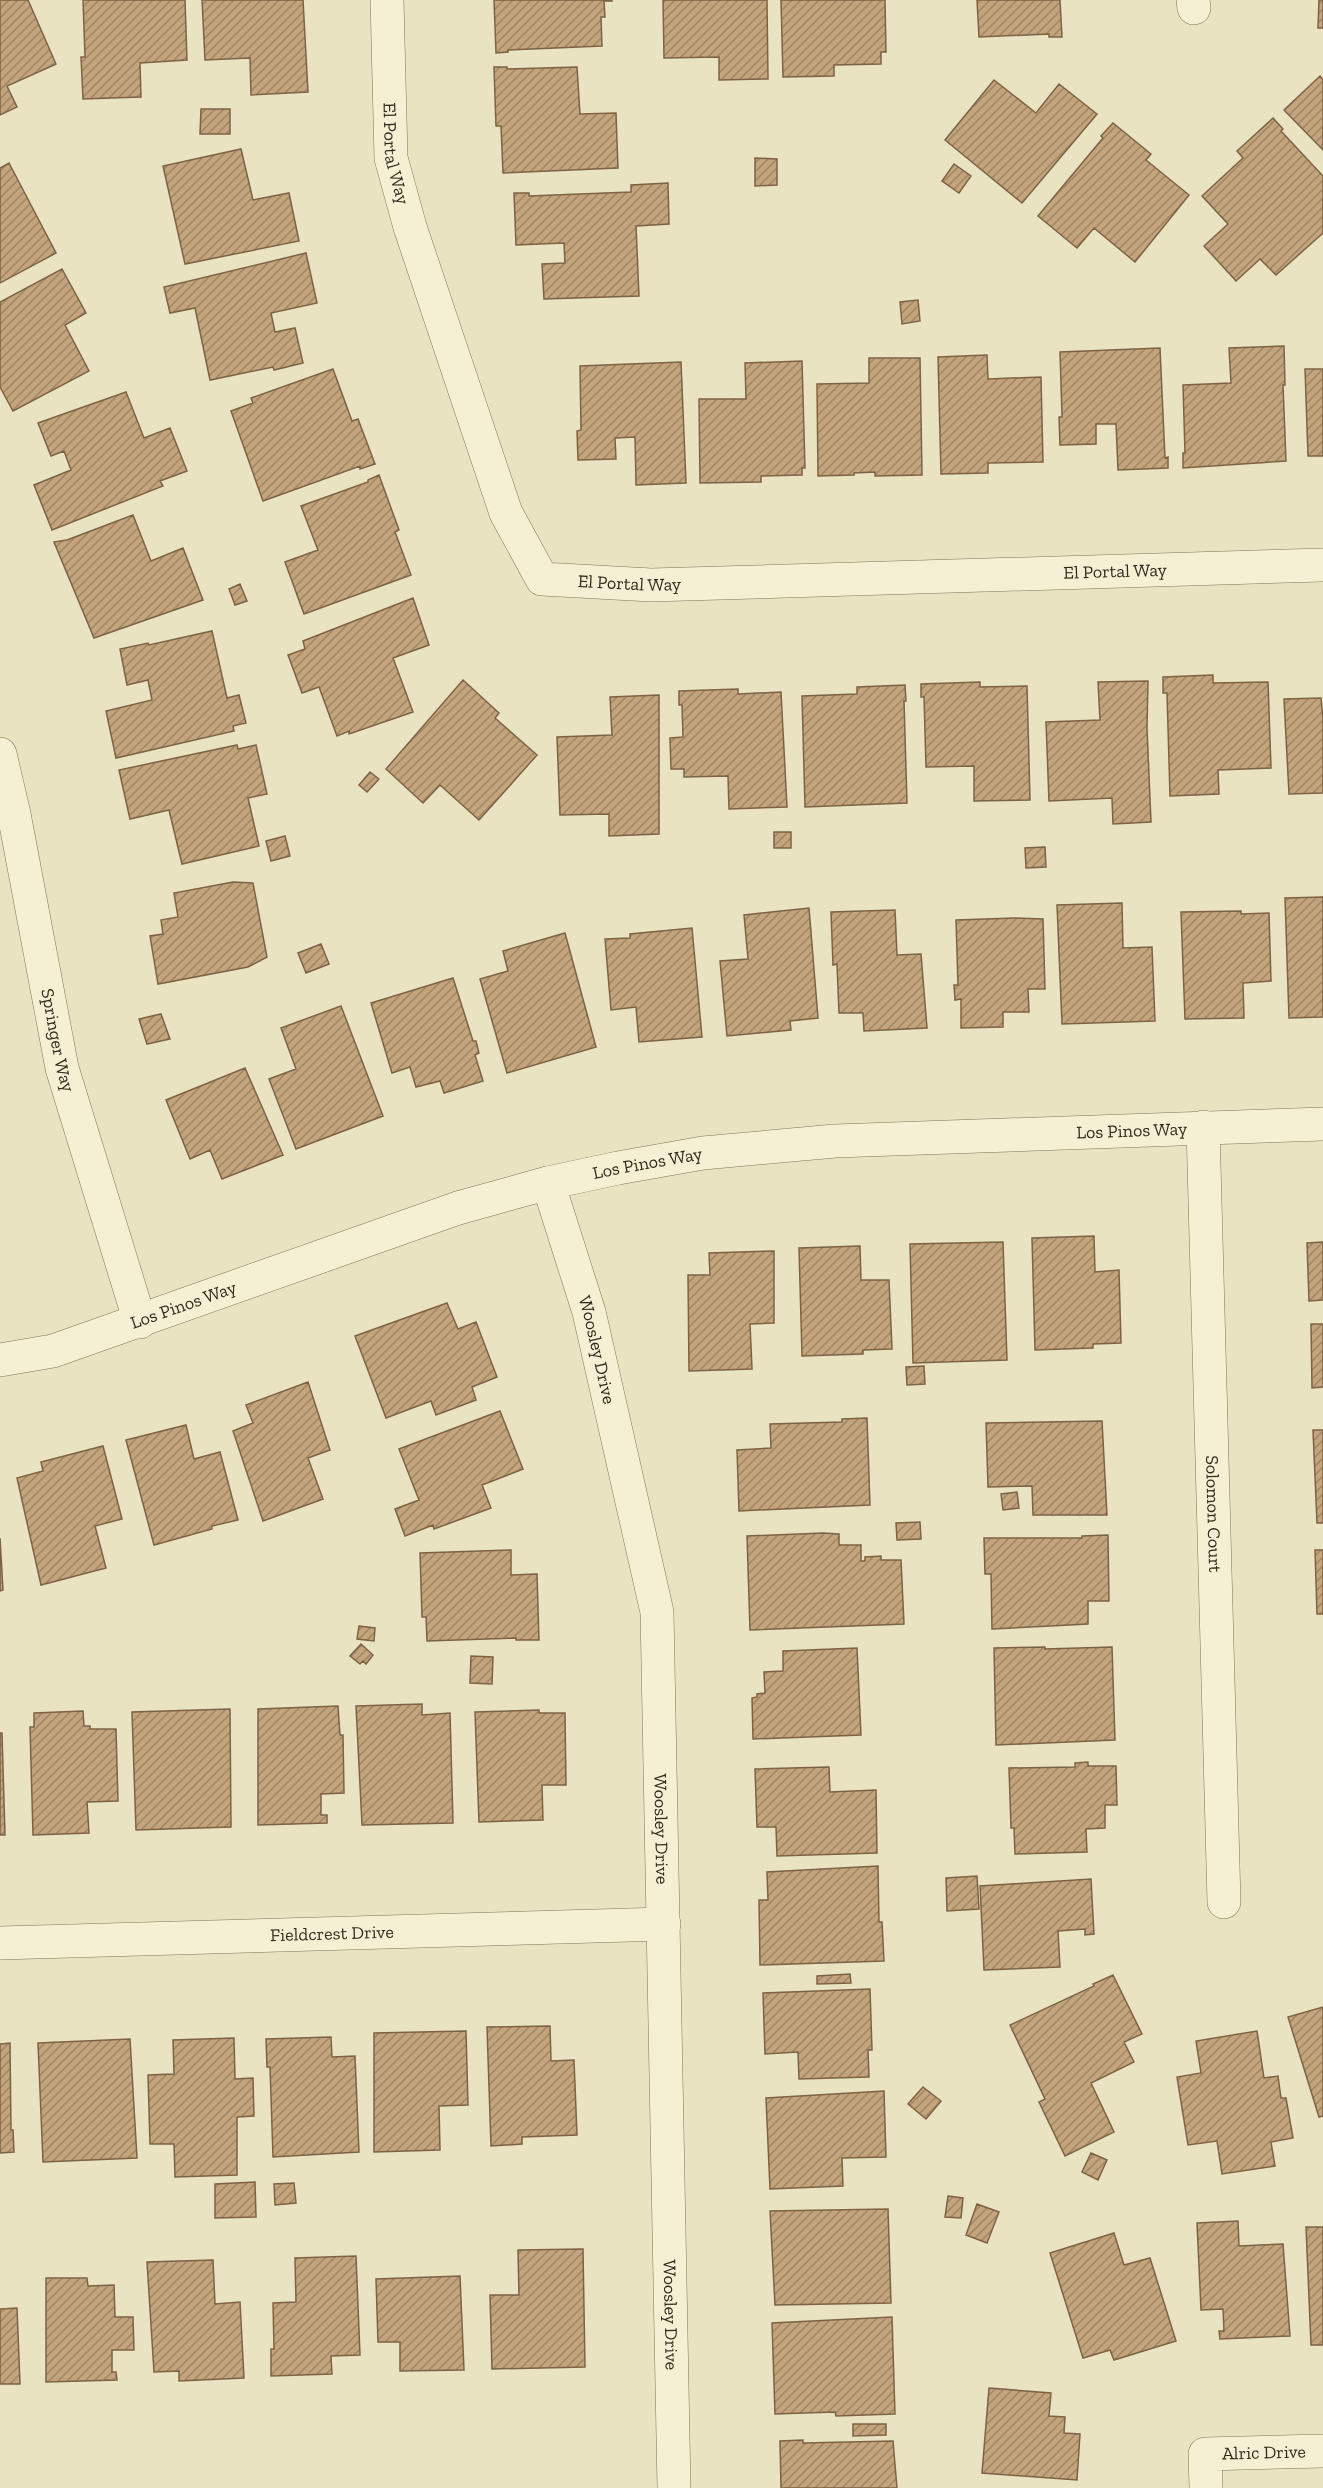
<svg xmlns="http://www.w3.org/2000/svg" width="1323" height="2488" font-family="'Zilla Slab',serif">
<defs>
<pattern id="building-hatch" width="6" height="6" patternUnits="userSpaceOnUse" patternTransform="scale(1.5)"><rect width="6" height="6" fill="#c3a47c"/><path d="M-1 1l2-2M0 6l6-6M5 7l2-2" fill="none" stroke="#9f8665"/></pattern>
</defs>
<rect width="100%" height="100%" fill="#e9e3c2"/>
<path fill="url(#building-hatch)" stroke="#7d6344" stroke-width="1.5" d="M0,0H28L56,64L7,86L17,107L0,115Z
M83,0H185L187,60L140,63L141,97L83,99L81,57H85Z
M202,0H303L308,92L251,95L250,58L205,60Z
M494,0H612V1H604L605,17H601L602,46L508,50V52L496,53Z
M663,0H767L768,79L719,80V57L664,58Z
M781,0H885L886,52H881V64L834,65V76L783,77Z
M977,0H1060L1062,37H1049V34L979,37Z
M1319,0H1323V28H1318Z
M494,67H507V69L577,67L580,114L616,113L618,168L503,173L501,126H496Z
M1320,76L1323,80V150L1284,110Z
M994,80L1036,113L1059,84L1097,114L1022,203L945,140Z
M201,109H230V134H200Z
M1273,118L1283,129L1281,131L1323,176V233L1276,275L1260,259L1236,281L1204,246L1228,224L1202,196L1243,158L1237,151Z
M1113,123L1151,154L1146,160L1189,195L1135,262L1094,228L1077,248L1038,216L1103,138L1101,136Z
M241,149L253,200L289,193L299,241L185,264L163,166Z
M755,158L777,159V185L755,186Z
M9,163L56,253L0,283V168Z
M954,164L971,176L959,193L942,181Z
M668,183L669,224L636,226L639,296L544,299L542,264L565,263L564,243L516,245L514,193H529V196L631,192V185Z
M306,253L317,303L271,313L275,332L295,328L303,363L274,370L273,367L210,380L195,308L170,313L164,287Z
M62,269L86,313L65,325L89,371L13,411L0,387V302Z
M918,300L920,321L902,324L900,302Z
M1284,346L1285,385H1283L1286,461L1183,468V453H1185L1183,385L1231,383L1229,348Z
M1160,348L1165,458L1168,457V468L1118,470L1116,424H1096V444L1060,445L1059,417H1062L1060,352Z
M987,355L988,379L1041,377L1043,462L988,463V473L941,474L938,357Z
M869,358H920L922,475L875,476V472L854,473V475L818,476L817,384L869,383Z
M802,361L805,468H802V475L761,476V482L700,483L699,399H746L745,363Z
M681,362L686,483L636,485L635,437L615,438L616,459L578,460L577,431L581,430L580,366Z
M333,369L352,421L358,419L375,464L360,469V466L263,501L231,411L253,403L251,398Z
M1305,369H1323V456H1308Z
M126,392L144,438L170,428L187,471L160,481L163,486L52,530L34,485L71,470L64,451L51,456L38,423Z
M379,475L399,530L395,532L411,575L304,614L285,562L318,550L301,506L368,482V480Z
M133,515L151,561L183,548L203,600L94,638L54,542L67,540Z
M240,584L247,601L235,605L229,589Z
M413,598L429,645L393,658L413,712L349,734V731L337,736L319,687L302,693L288,655L305,649L303,641Z
M212,631L227,698L239,695L246,723L233,726L234,731L116,758L106,711L152,700L148,680L127,685L120,649L148,643L149,645Z
M1213,675V683L1268,682L1271,768L1218,770L1219,794L1170,796L1167,693H1163V677Z
M463,680L499,713L495,718L537,755L479,820L440,785L423,803L386,769Z
M1148,681L1147,728L1151,822L1113,824L1112,798L1049,801L1046,722L1100,720L1098,682Z
M980,682V687L1027,686L1030,800L974,801V766L926,767L924,697H921V684Z
M905,685L906,701H904L907,803L805,807L802,696L857,694V687Z
M738,689V694L781,692L787,807L729,809L728,776L684,777V769H671L670,738L683,737L682,705H679V691Z
M659,695V834L609,836V814L560,815L557,737L612,735L610,697Z
M1321,698L1323,719V793L1289,794L1284,699Z
M237,745L238,749L256,745L267,794L248,798L259,846L182,864L169,810L130,819L119,770Z
M370,772L379,779L367,792L359,785Z
M774,832H791V848H774Z
M285,836L290,856L271,861L266,841Z
M1045,847L1046,867L1026,868L1025,848Z
M233,882L253,883L267,957L248,967L158,984L150,936L163,934L161,920L178,917L174,893Z
M1323,897V1017L1289,1018L1285,898Z
M1122,903L1123,948L1152,947L1155,1021L1062,1024L1057,905Z
M809,908L818,1018L790,1021L791,1030L727,1036L720,961L748,959L744,915Z
M895,910L897,955L921,954L927,1028L864,1031L863,1013H839L837,964L833,965L831,912Z
M1241,911V914L1269,913L1271,981L1243,983L1244,1018L1185,1019L1181,912Z
M1015,918L1043,919L1045,989H1028L1029,1012H1003V1027L961,1028V999L955,1000L954,985H958L956,920Z
M692,928L702,1037L639,1042L636,1007L611,1010L605,939L630,938V934Z
M565,933L596,1047L507,1073L480,979L508,971L503,951Z
M321,944L329,964L306,973L298,953Z
M453,978L473,1041H476L479,1053L475,1055L483,1081L444,1093L440,1081L416,1087L410,1067L392,1073L371,1003Z
M341,1006L383,1116L296,1149L269,1079L296,1069L281,1028Z
M161,1014L170,1039L147,1044L139,1019Z
M245,1068L283,1155L222,1179L210,1150L190,1159L166,1100Z
M1094,1236L1095,1272L1119,1270L1121,1343L1093,1344V1348L1035,1350L1032,1238Z
M1003,1242L1007,1360L913,1363L910,1244Z
M1323,1242V1300L1309,1301L1307,1243Z
M860,1246L861,1280H889L892,1349L863,1350V1354L802,1356L799,1248Z
M774,1251V1323L750,1324L752,1369L689,1371L688,1275H710L709,1253Z
M447,1303L458,1329L476,1322L497,1377L472,1387L476,1400L436,1415L431,1401L386,1418L355,1336Z
M1311,1324H1323V1387L1312,1388Z
M924,1366L925,1384L907,1385L906,1367Z
M308,1382L330,1450L308,1458L323,1499L263,1521L233,1431L253,1423L246,1405Z
M500,1411L523,1469L482,1485L491,1508L434,1529L433,1525L405,1536L395,1509L419,1500L399,1449Z
M867,1418L870,1505L739,1511L737,1450L771,1448L770,1424L842,1422V1419Z
M1102,1421L1107,1515H1033L1032,1486L988,1487L986,1423Z
M186,1425L194,1459L220,1452L238,1520L212,1526V1529L154,1545L126,1440Z
M1313,1430H1323V1523H1317Z
M103,1446L122,1519L95,1526L106,1568L41,1585L17,1478L43,1471L41,1462Z
M1017,1492L1019,1508L1003,1510L1001,1494Z
M920,1522L921,1539L897,1540L896,1523Z
M823,1533L839,1534V1545H861V1561H865V1557L881,1556V1560H901L904,1624L750,1630L747,1536Z
M1108,1535L1109,1601H1088V1624L992,1629L991,1574H985L984,1538H1082V1536Z
M0,1538L3,1590L0,1591Z
M511,1550V1575L537,1574L539,1640H516V1638L427,1641L426,1617H422L420,1553Z
M1315,1550H1323V1614H1317Z
M359,1626L375,1628L374,1641L357,1639Z
M361,1644L373,1655L366,1664L363,1661L360,1664L350,1656Z
M1045,1647V1649L1112,1647L1115,1740L996,1745L994,1648Z
M857,1648L861,1735L753,1739L752,1698L757,1697V1694L765,1693L764,1672L783,1671V1651Z
M471,1656L493,1657L492,1684L470,1683Z
M422,1704V1715L450,1713L453,1823L362,1825L356,1706Z
M338,1706L340,1735H343L344,1793L321,1794V1815H327V1823L258,1825V1709Z
M230,1709L231,1827L136,1830L132,1712Z
M539,1710V1713H565L566,1785H542L543,1820L479,1822L475,1712Z
M83,1711L84,1726H90V1729H116L118,1801L87,1802L89,1833L33,1835L30,1727H34V1713Z
M0,1733H2L5,1835H0Z
M1088,1762V1766H1116L1117,1805H1105V1828L1086,1829L1087,1852L1015,1854L1014,1828H1011L1009,1768L1075,1767V1763Z
M829,1767L830,1792L876,1790L877,1853L777,1856L776,1827H757L755,1769Z
M878,1866L879,1922H882L884,1961L760,1965L759,1900H768L767,1872Z
M977,1876L979,1909L947,1911L946,1878Z
M1091,1879L1094,1934L1085,1935V1929L1058,1931L1060,1967L984,1970L980,1886Z
M850,1974L851,1983L817,1984V1976Z
M1113,1975L1142,2034L1124,2042L1134,2062L1091,2083L1114,2132L1065,2156L1039,2102L1045,2099L1010,2025L1094,1986L1093,1984Z
M870,1989L872,2050H868L869,2077L799,2079L798,2052L765,2054L763,1993Z
M1323,2007V2116L1319,2117L1288,2017Z
M550,2026L551,2061L574,2060L577,2135L522,2137V2144L491,2146L487,2027Z
M466,2031L468,2105L439,2106L440,2150L374,2152V2033Z
M1257,2031L1264,2078L1278,2076L1281,2098H1286L1293,2138L1271,2142L1275,2166L1222,2174L1217,2141L1188,2145L1177,2077L1201,2073L1196,2041Z
M331,2037L332,2057L355,2056L359,2152L273,2157L270,2067H267L266,2039Z
M234,2038L235,2079L253,2078L254,2116L237,2117V2175L175,2177L174,2144H150L148,2075L174,2074L173,2040Z
M130,2039L137,2158L43,2162L38,2043Z
M10,2043L11,2130H13L14,2152L0,2153V2044Z
M923,2087L941,2101L926,2119L908,2104Z
M884,2091L886,2157L842,2158L843,2186L770,2189L766,2098Z
M1091,2153L1107,2160L1098,2180L1082,2172Z
M255,2182L256,2217L215,2218V2184Z
M294,2183L296,2203L275,2205L274,2184Z
M948,2196L963,2198L961,2218L945,2217Z
M977,2204L999,2212L987,2243L966,2235Z
M888,2209L891,2303L775,2305L770,2211Z
M1238,2221L1239,2246L1283,2244L1290,2336L1220,2339L1219,2331H1224L1223,2309L1201,2310L1197,2223Z
M1306,2227H1323V2345H1311Z
M1114,2233L1124,2265L1150,2258L1176,2341L1114,2360L1110,2350L1083,2358L1050,2253Z
M583,2249L585,2367L492,2369L490,2295H519L518,2250Z
M356,2256L360,2355L331,2356L332,2374L271,2376V2349H274L273,2303L296,2302L295,2258Z
M213,2260L215,2304L240,2302L244,2378L179,2381V2371L154,2372L147,2262Z
M460,2276L464,2370L400,2371V2342H378L376,2279Z
M46,2278H87L88,2286L114,2285L115,2317H133L134,2350H112V2372H116L117,2380L46,2382Z
M17,2308L20,2384H0V2309Z
M892,2317L895,2414L836,2416L835,2412L775,2414L772,2323Z
M989,2388L1051,2393L1049,2416L1065,2417L1064,2433L1080,2434L1077,2480L982,2473Z
M853,2424H886V2435L853,2436Z
M803,2440V2443L893,2441L897,2488H781L780,2441Z"/>
<g fill="none" stroke-linecap="round" stroke-linejoin="round">
<defs>
<g id="minor">
<path id="s1" d="M387,0L391,158L410,227L506,513L542,579L651,585L1323,565"/>
<path d="M1193,0L1194,8"/>
<path id="s2" d="M0,754L14,814L62,1068L140,1322"/>
<path id="s3" d="M1203,1127L1224,1902"/>
<path id="s4" d="M548,1183L589,1312L657,1612L674,2488"/>
<path id="s5" d="M0,1360L53,1351L458,1208L548,1183L618,1168L703,1153L835,1141L1323,1124"/>
<path id="s6" d="M0,1943L664,1924"/>
<path id="s7" d="M1206,2488L1205,2454L1323,2451"/>
</g>
</defs>
<use href="#minor" stroke="#81745b" stroke-width="34"/>
<use href="#minor" stroke="#f5efd4" stroke-width="33"/>
</g>
<g text-anchor="middle" stroke-width="4.5" stroke-linejoin="round" paint-order="stroke">
<g font-size="18" fill="#322a1e" stroke="#f1ecd1">
<text dy="6" stroke="none"><textPath href="#s1" startOffset="154">El Portal Way</textPath></text>
<text dy="6" stroke="none"><textPath href="#s1" startOffset="1180">El Portal Way</textPath></text>
<text dy="6" stroke="none"><textPath href="#s1" startOffset="694">El Portal Way</textPath></text>
<text dy="6" stroke="none"><textPath href="#s2" startOffset="292">Springer Way</textPath></text>
<text dy="6" stroke="none"><textPath href="#s5" startOffset="1164">Los Pinos Way</textPath></text>
<text dy="6" stroke="none"><textPath href="#s5" startOffset="678">Los Pinos Way</textPath></text>
<text dy="6" stroke="none"><textPath href="#s5" startOffset="192">Los Pinos Way</textPath></text>
<text dy="6" stroke="none"><textPath href="#s4" startOffset="174">Woosley Drive</textPath></text>
<text dy="6" stroke="none"><textPath href="#s3" startOffset="387">Solomon Court</textPath></text>
<text dy="6" stroke="none"><textPath href="#s4" startOffset="660">Woosley Drive</textPath></text>
<text dy="6" stroke="none"><textPath href="#s6" startOffset="332">Fieldcrest Drive</textPath></text>
<text dy="6" stroke="none"><textPath href="#s4" startOffset="1146">Woosley Drive</textPath></text>
<text dy="6" stroke="none"><textPath href="#s7" startOffset="93">Alric Drive</textPath></text>
</g>
</g>
</svg>
